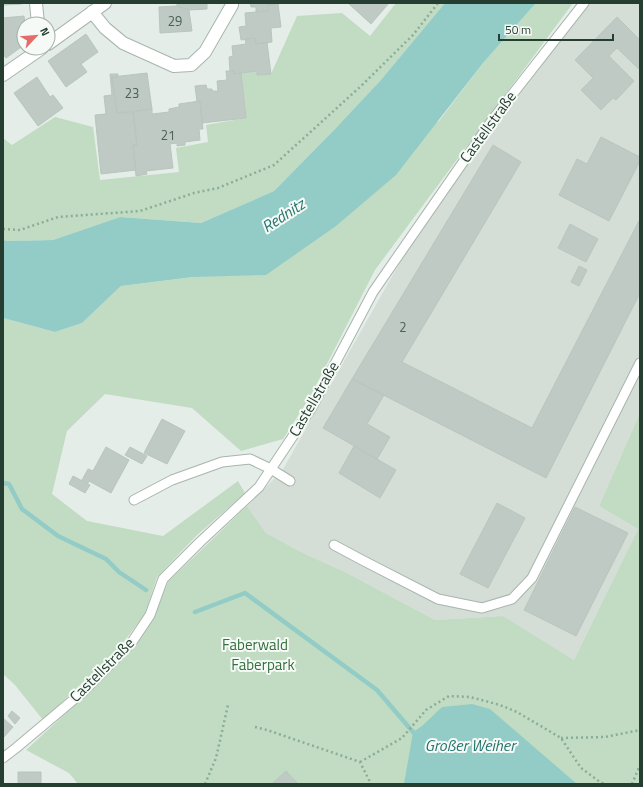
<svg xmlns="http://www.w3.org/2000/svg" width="643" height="787" font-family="'Titillium Web',sans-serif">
<rect width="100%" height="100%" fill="#e5ede8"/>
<path fill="#d4ddd6" d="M591,3H640V413L599,506L638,529L574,660L503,616L435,620L345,572L303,553L266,533L247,506L282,471L412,241L571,23Z"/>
<path fill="#c1dcc2" d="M396,3H445L380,81L334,130L274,191L201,223L120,217L53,240L8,241L3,240V138L12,145L55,117L93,127L100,180L179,172L176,148L208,142L206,125L246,118L241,73L257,71V75L271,74L297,16L342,13L370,36Z
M536,3H573L375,270L310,397L283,439L241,451L192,408L105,394L67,431L52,494L87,521L163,536L238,481L245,493L196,536L157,577L145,614L119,648L43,720L15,685L3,674V318L55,332L82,323L121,286L193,277L439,121L483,63Z
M640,413V784H78L69,773L26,750L90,691L128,654L153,619L168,582L247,506L266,533L303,553L345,572L435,620L503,616L574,660L638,529L599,506Z"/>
<path fill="#93ccc7" d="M445,3H536L483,63L396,175L336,226L266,275L193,277L121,286L82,323L55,332L3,318V240L8,241L53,240L120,217L201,223L274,191L334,130L380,81Z
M472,704L490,709L577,784H404L413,732L422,726L442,707Z"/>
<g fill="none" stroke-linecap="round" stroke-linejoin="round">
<path stroke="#93ccc7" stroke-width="4.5" d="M3,483L9,484L22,509L58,536L106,559L119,572L146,590
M195,612L245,593L377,690L413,732"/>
</g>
<path fill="#becac3" stroke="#b8c6bd" d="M3,3H22V4L3,5Z
M177,3H207V9L189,10L177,6Z
M250,3H283L268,5V11L256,12V7H251Z
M348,3H389L371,24Z
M278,4L281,27L271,28L272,42L256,44L255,38L241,40L239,27L246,26L245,13L268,11V5Z
M177,6L189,10L192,31L160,33L159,7Z
M24,16L25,24H24V45L6,58L3,54V18Z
M617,17L640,40V70L617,48L609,56L634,81L616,100L613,98L601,110L581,90L593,78L575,60Z
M86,34L98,52L81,64L87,72L66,87L48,61Z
M255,38L256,44L267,42L271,74L257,75V71L234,74V71H230L229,57L233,56L232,46L246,44L245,39Z
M226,71H234V74L241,73L246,118L202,123L200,101L197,102L195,86L206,85L207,89H212V91H218L217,81L227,80Z
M147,73L152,109L117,113L112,77Z
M110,74H118V77H112L117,113L133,112L137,145H133L136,170L101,174L95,115L106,114L104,96L112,95Z
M37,77L50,97L53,95L63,108L38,126L14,93Z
M200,101L203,129H199L200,140L185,142V145L177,146V143L170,144L173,168L146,171L147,174L136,176L133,145H137L133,112L152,109V114L169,112V109L179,107V104Z
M601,137L640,157V161L609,221L559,195L577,159L587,164Z
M493,145L521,162L402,362L532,428L640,219V293L546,478L352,379Z
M570,224L598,239L586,262L558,248Z
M579,266L587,270L579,286L571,282Z
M352,379L384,395L367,424L390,437L377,459L323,428Z
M162,419L185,431L167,464L144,453Z
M354,446L396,470L380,498L339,473Z
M106,447L129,460L111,493L89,481L88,483L82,480L88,469L93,471Z
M130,447L147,456L142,464L125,455Z
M73,476L90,485L85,493L69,484Z
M497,503L525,518L488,588L460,574Z
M575,507L628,533L576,636L524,610Z
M12,711L20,718L15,724L8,716Z
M3,718L13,727L3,738Z
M286,771L298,784H272Z
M18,772H41V783H36V784H18Z"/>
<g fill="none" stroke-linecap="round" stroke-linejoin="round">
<defs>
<path id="lane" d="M134,500L172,480L222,462L250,459L271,469L290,481
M334,545L362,560L438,599L482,608L512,599L532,578L640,363
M3,758L16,748L85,690L132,642L150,615L163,579L200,542L259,487L311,409L373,292L493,119L584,3"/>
<path id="street" d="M36,3L38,24
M92,12L105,28L123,43L174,66L191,65L205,52L232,5V3
M48,44L105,3
M3,75L42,48"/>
</defs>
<use href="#lane" stroke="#a8b5ad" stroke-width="11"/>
<use href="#street" stroke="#a8b5ad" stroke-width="14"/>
<path stroke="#89ad99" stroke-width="2.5" stroke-dasharray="2 3" stroke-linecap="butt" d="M3,229L20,230L58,217L140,211L194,193L218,188L274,165L360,87L413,35L438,3
M255,727L267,730L360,762L371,784
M561,738L605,737L640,730
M360,762L402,738L426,710L449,696L470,697L500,705L517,712L561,738L581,768L600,782L605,784
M205,784L216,758L228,705
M632,784L640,765"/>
<use href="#lane" stroke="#fff" stroke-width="9"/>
<use href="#street" stroke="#fff" stroke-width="12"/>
</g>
<g text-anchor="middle" stroke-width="4" stroke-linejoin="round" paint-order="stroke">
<g font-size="13" fill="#4c6056">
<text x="175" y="26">29</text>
<text x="132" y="98">23</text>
<text x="168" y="140">21</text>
<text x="403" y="332">2</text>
</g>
<g font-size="15" fill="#263d31" stroke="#f6faf7">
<text transform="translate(488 127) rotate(-54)" y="5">Castellstraße</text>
<text transform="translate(314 399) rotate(-60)" y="5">Castellstraße</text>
<text transform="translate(102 670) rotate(-45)" y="5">Castellstraße</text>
</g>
<g font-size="15" fill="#34703d" stroke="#f6faf7">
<text x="255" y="650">Faberwald</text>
<text x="263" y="670">Faberpark</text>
</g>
<g font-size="16" font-style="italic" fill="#26746e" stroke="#f6faf7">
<text transform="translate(283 215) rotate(-33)" y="6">Rednitz</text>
<text x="470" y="751">Großer Weiher</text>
</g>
</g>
<rect width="643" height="787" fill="none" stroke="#263d31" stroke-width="8"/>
<g transform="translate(36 36) rotate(64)"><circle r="19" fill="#f6faf7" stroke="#a3aea8"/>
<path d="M0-3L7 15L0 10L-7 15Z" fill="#e46d6c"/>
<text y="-6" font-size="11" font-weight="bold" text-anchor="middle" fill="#263d31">N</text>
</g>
<path d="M499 34v6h114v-6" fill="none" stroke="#263d31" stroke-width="2"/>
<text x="505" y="34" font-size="12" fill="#263d31" stroke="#f6faf7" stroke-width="3" paint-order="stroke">50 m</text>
</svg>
